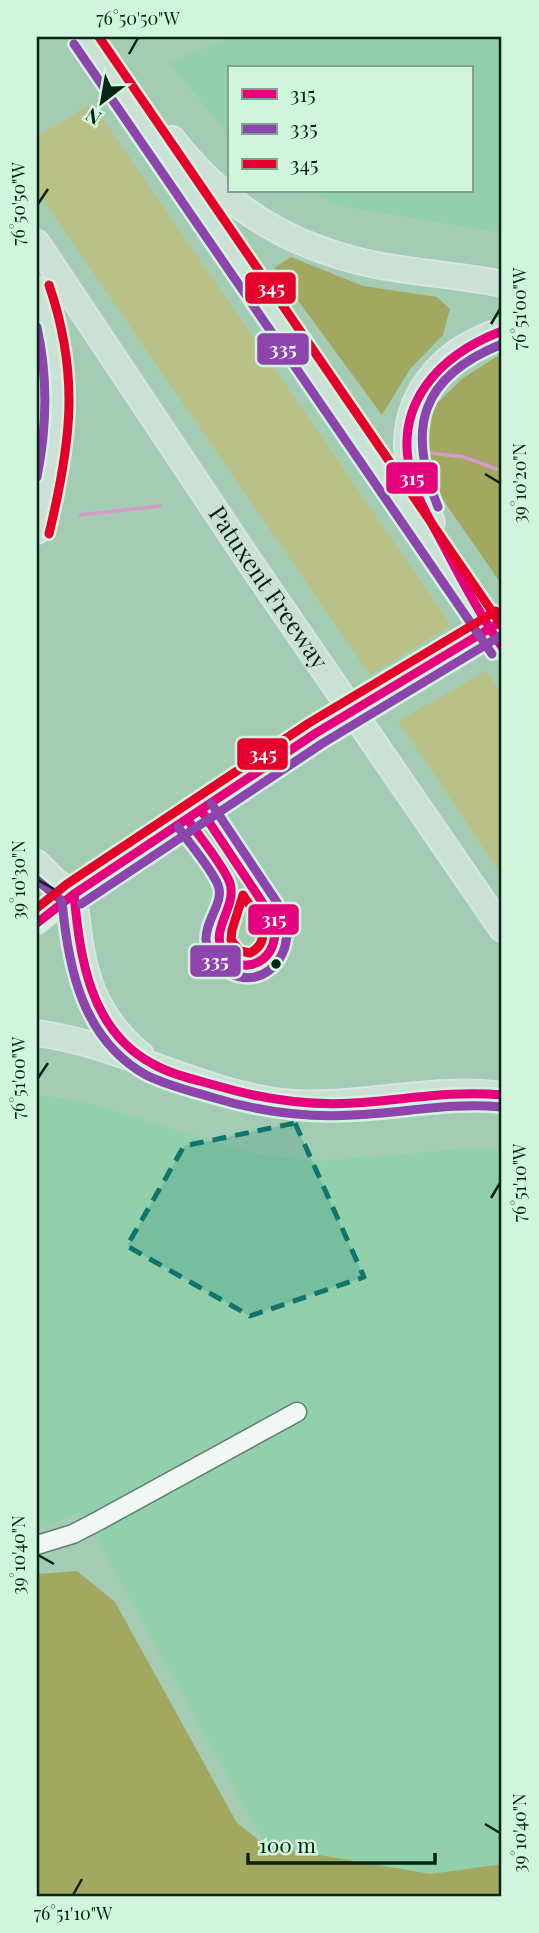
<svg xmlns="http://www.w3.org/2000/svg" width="539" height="1933" font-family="'Playfair Display',serif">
<rect width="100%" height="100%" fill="#a4ccb4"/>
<path fill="#92d0ab" d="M231,37H502V233L341,206L310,191H471V68H229V135L169,63Z
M37,1096H48L97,1105L239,1150L280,1158L319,1161L460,1149L484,1148L502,1151V1864L431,1874L266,1846L82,1512L37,1530Z"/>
<path fill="#bac186" d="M92,103L451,625L370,675L37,191V137Z
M486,671L502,696V876L398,721Z"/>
<path fill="#a3a860" d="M291,257L363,286L437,297L450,309L443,335L410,369L382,415L274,268Z
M502,356V585L430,481L424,434L431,409L463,378L496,357Z
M77,1571L115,1602L237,1823L266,1846L431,1874L502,1864V1896H37V1574Z"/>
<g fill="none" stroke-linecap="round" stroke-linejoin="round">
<path stroke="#d59ac8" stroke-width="3.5" d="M430,453L464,457L502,471
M80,515L160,506"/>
<defs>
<path id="minor" d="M37,1545L73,1534L100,1520L297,1412"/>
<path id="major" d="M37,923L74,894L316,733"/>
<g id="highway">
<path d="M84,37L502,647"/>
<path d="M172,139C226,208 289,247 376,265C417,273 460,275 502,284"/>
<path id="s1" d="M37,243L247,558L502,929"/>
<path d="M37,289C71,371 58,449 37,531"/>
<path d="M432,522C423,505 413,487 409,468C397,400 441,349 502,331"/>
<path d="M37,863L55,881L74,894C81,961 86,1010 141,1055"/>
<path d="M37,1033C117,1044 188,1086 268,1100C346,1113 424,1084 502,1095"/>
</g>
</defs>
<use href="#minor" stroke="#5f806e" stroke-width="21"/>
<use href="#major" stroke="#d6e8dd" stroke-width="24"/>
<use href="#highway" stroke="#d6e8dd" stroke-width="28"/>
<use href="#minor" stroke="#f1f7f4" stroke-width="18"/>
<use href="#major" stroke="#daeae1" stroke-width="21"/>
<use href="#highway" stroke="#cce1d5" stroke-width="24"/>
<defs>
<path id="major-bridge" d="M316,733L502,621"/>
</defs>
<use href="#major-bridge" stroke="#d6e8dd" stroke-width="24" stroke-linecap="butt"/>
<use href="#major-bridge" stroke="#daeae1" stroke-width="21"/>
<defs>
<path id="bus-1" d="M502,331C439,355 391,405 412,478C419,503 434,527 446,550C463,583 481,616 502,647
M188,820C199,836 224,866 230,883C238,910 203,934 229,958C235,963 241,966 248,965C258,964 265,959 270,951C276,941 275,931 274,920L201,810
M74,894C80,958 90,1031 153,1064C172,1075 197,1080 218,1086C262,1099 308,1106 354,1103C404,1100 452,1090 502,1095
M37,923L74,894L316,733L502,621"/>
<path id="bus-2" d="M74,44L492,654
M37,327C48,377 47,427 37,477
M438,507C406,428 420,377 502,344
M178,827C189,843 211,868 218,885C228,910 182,935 224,970C232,976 244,979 255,977C265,975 275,967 280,958C288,945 288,931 286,916L211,803
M37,880L62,901C68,967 82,1039 146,1075C166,1085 190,1091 211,1097C257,1111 305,1118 353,1115C403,1113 451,1102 501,1107
M81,904L323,743L502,635"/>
<path id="bus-3" d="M99,37L502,626
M49,285C80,375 71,443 49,534
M243,895C254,912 277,939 250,953L240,951L231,940L232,930Z
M37,908L67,884L309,723L496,611"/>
</defs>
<use href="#bus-1" stroke="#d1f4dd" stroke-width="14"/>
<use href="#bus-2" stroke="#d1f4dd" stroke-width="14"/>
<use href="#bus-3" stroke="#d1f4dd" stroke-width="14"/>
<use href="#bus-1" stroke="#e5007d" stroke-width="9"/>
<use href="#bus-2" stroke="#8e44ad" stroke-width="9"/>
<use href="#bus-3" stroke="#e4002b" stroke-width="9"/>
</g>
<path fill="#0f766e" fill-opacity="0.2" stroke="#0f766e" stroke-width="5" stroke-dasharray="14 9" stroke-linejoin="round" d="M295,1123L364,1277L250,1316L127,1246L184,1146Z"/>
<path fill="none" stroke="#062515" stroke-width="2.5" d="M129,54L138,38M38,204L48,189M491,324L500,309M485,474L500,483M38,880L54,889M38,1078L48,1063M491,1198L500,1183M38,1555L54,1564M485,1824L500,1833M73,1895L82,1879"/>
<circle fill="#062515" stroke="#d1f4dd" stroke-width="2.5" cx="276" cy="964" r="6"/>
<g text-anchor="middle" stroke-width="6" stroke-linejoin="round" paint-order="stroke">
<g font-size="24" fill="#062515" stroke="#d1f4dd">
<text dy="8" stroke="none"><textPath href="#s1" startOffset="415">Patuxent Freeway</textPath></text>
</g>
</g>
<g stroke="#d1f4dd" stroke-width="2.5">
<rect x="244" y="271" width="53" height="34" rx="7" fill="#e4002b"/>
<rect x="256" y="332" width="54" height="34" rx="7" fill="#8e44ad"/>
<rect x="385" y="461" width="54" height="34" rx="7" fill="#e5007d"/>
<rect x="236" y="737" width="53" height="34" rx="7" fill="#e4002b"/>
<rect x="247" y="903" width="53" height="33" rx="7" fill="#e5007d"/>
<rect x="189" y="944" width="53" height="34" rx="7" fill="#8e44ad"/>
</g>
<g font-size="19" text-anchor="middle" font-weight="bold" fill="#fff">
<text x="271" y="295">345</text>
<text x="283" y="356">335</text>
<text x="412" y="485">315</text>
<text x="263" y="761">345</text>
<text x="274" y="926">315</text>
<text x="215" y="968">335</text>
</g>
<rect width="539" height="1933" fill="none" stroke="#d1f4dd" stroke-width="77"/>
<rect x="228" y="66" width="245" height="126" fill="#d1f4dd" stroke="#80a18d" stroke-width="2"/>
<rect x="242" y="89" width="35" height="10" fill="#e5007d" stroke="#80a18d" stroke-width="2"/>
<text x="290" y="102" font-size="21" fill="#062515">315</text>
<rect x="242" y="124" width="35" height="10" fill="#8e44ad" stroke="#80a18d" stroke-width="2"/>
<text x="290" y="136" font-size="21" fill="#062515">335</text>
<rect x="242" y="159" width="35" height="10" fill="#e4002b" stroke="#80a18d" stroke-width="2"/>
<text x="290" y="172" font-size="21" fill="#062515">345</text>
<g transform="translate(102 102) rotate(211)" stroke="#d1f4dd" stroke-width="5" paint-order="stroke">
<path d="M0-5L12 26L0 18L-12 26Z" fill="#062515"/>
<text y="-10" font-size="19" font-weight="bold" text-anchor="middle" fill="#062515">N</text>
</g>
<path d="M248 1853v10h187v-10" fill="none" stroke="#062515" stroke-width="3.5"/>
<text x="259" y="1853" font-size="21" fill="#062515" stroke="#d1f4dd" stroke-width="5" paint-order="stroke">100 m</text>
<rect x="38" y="38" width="462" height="1857" fill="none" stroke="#062515" stroke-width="2.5"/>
<g font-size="18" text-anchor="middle" fill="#062515">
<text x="138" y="25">76°50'50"W</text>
<text transform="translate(19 204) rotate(-90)" y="6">76°50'50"W</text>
<text transform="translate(520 309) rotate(-90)" y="6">76°51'00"W</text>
<text transform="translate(520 483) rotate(-90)" y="6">39°10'20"N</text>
<text transform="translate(19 880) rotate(-90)" y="6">39°10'30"N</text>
<text transform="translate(19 1078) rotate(-90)" y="6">76°51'00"W</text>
<text transform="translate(520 1183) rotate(-90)" y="6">76°51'10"W</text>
<text transform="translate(19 1555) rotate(-90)" y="6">39°10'40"N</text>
<text transform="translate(520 1833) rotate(-90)" y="6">39°10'40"N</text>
<text x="73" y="1920">76°51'10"W</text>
</g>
</svg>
